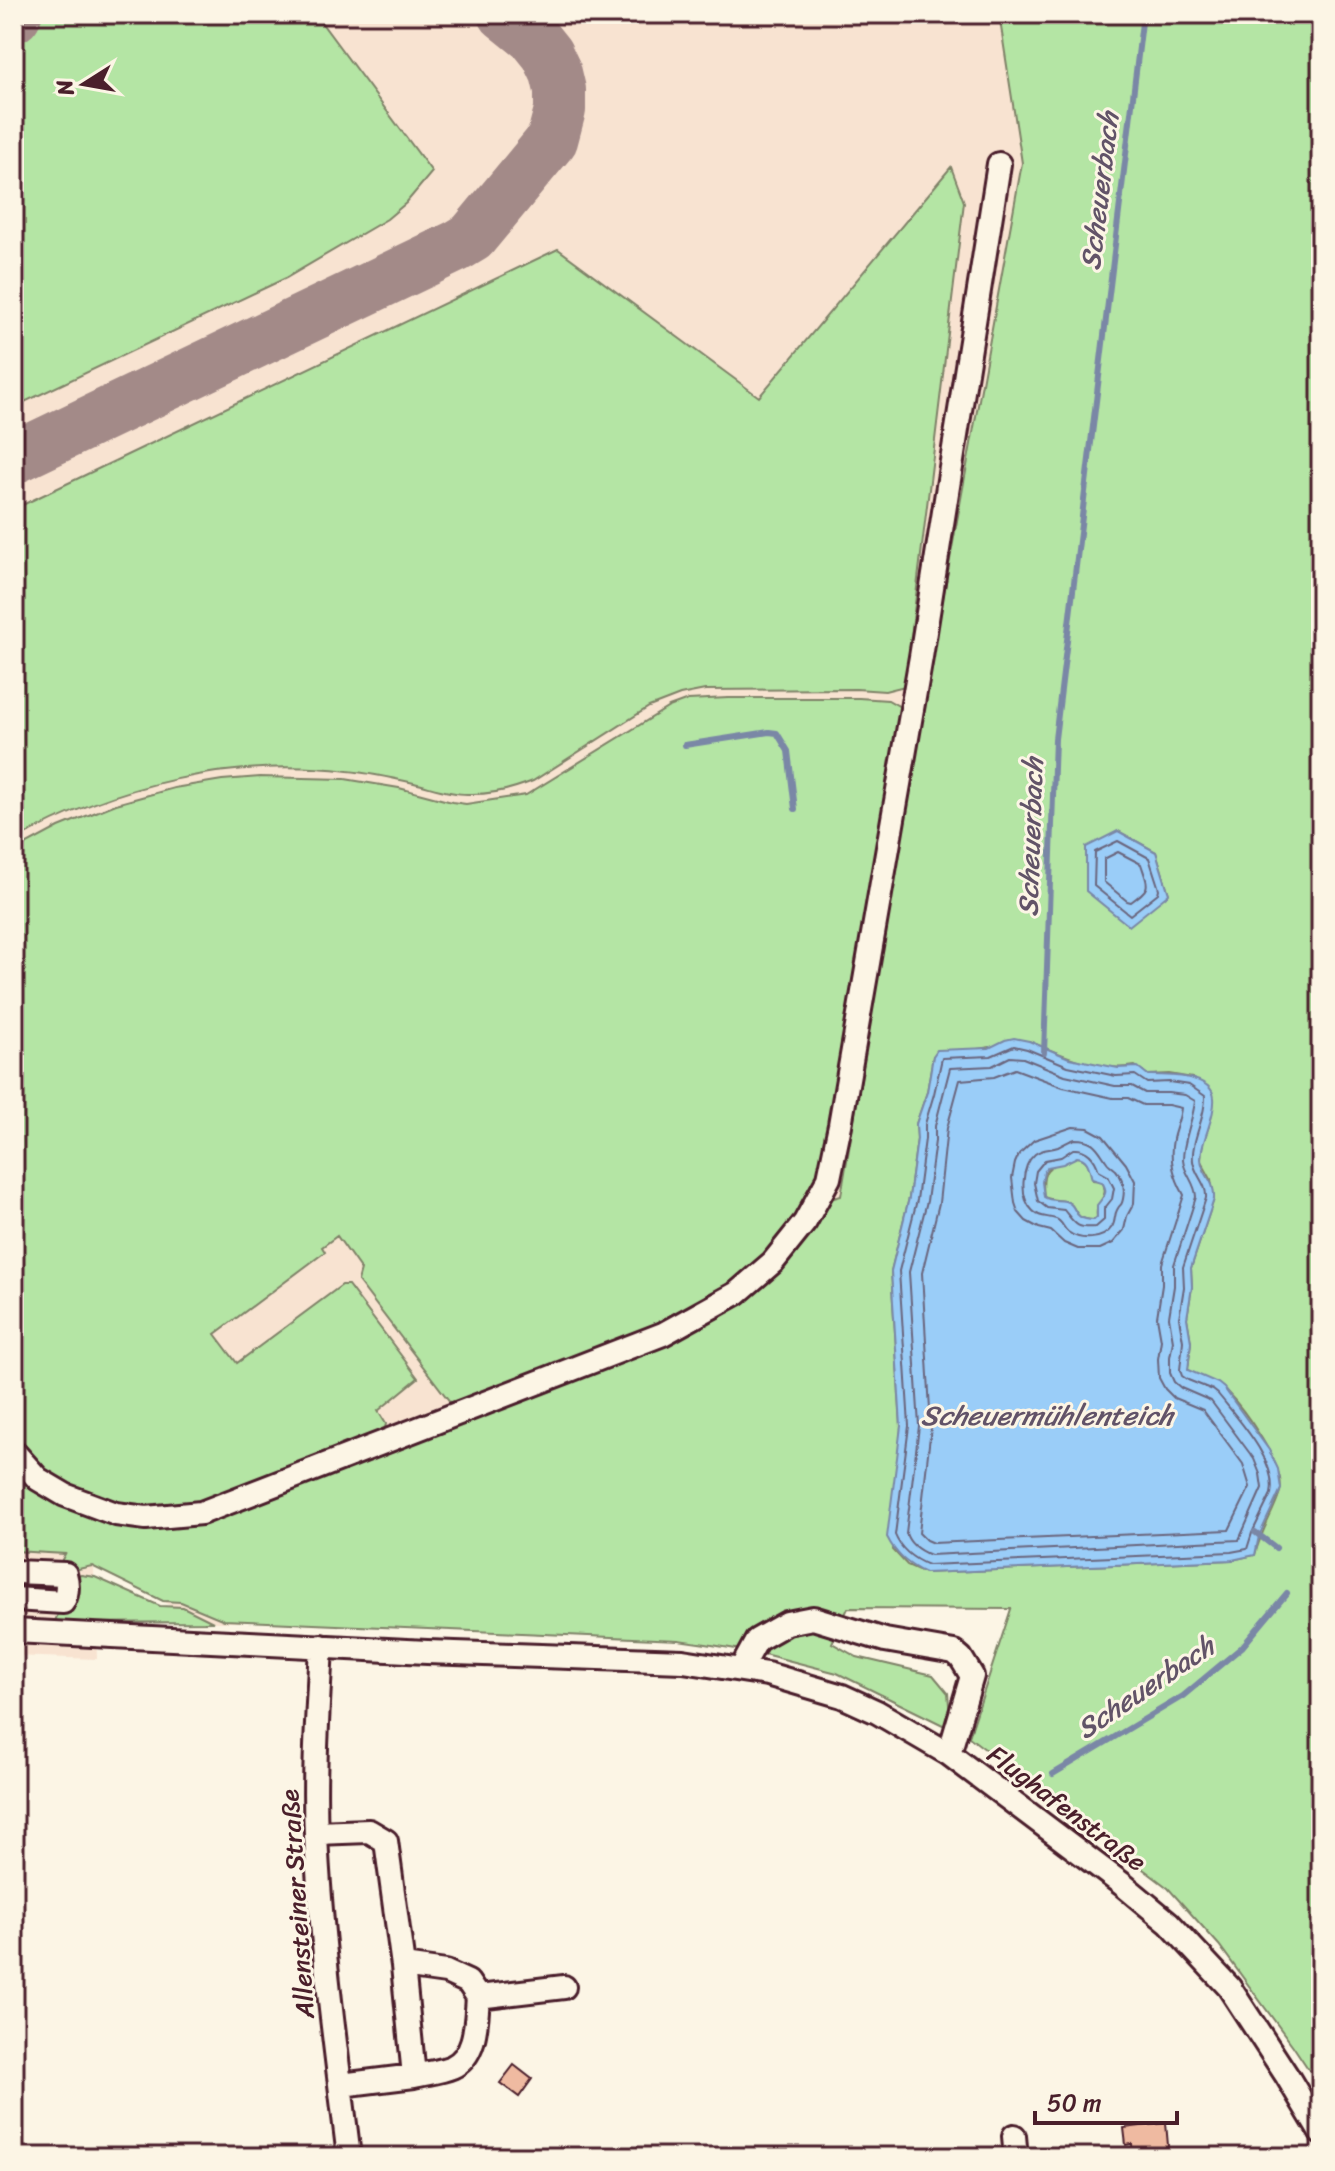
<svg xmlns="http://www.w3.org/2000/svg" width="1335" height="2171" font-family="Sriracha,sans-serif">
<rect width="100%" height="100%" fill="#fcf5e5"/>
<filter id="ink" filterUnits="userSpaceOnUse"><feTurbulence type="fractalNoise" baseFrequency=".0125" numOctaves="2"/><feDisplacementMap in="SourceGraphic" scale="16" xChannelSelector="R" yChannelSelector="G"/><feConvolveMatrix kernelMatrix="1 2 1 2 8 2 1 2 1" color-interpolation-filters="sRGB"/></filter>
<g filter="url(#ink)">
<path fill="#f8e3d1" d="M14,14H1048L866,1141L779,1333L251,1622H204L94,1568L97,1659L14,1656Z"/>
<path fill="#b4e5a4" stroke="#7f8268" stroke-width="2" fill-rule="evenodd" d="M42,14H315L432,172L406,203L387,219L286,278L14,407V49Z
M999,14H1321V2088L1293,2046L1219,1945L1168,1888L969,1737L1011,1609L848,1608L832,1643L857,1657L933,1675L948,1693L951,1729L837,1673L760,1653L706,1644L678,1640L224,1620L181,1602L163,1601L92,1566L69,1571L57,1569L65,1554L14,1551V1470L37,1488L163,1526L672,1341L722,1316L743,1301L827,1200L841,1196L931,664L1022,163ZM1118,831L1156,852L1169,894ZM1029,1041C1060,1054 1101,1073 1135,1066L1148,1075L1169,1074L1192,1078L1209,1126L1202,1145L1201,1161L1211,1179L1214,1199L1191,1268L1192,1287L1187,1318L1191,1342L1188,1370C1199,1378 1216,1381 1226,1391C1243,1408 1287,1468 1280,1492C1273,1514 1261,1530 1255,1555L1232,1560L925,1573L907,1565L893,1550L901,1426L891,1271L909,1198L917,1139L916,1124L927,1092L933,1056Z
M951,167L964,202L905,686L885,691L856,689L705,690L680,695L649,707L533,781C513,789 489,795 467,794C449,794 431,787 414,783C392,778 370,773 348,771C232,757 115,784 14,841V509L558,249L759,397Z
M728,698H859L888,700L902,708L832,1123L820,1167L805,1201L787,1229L753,1268L727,1289L686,1313L454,1407L358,1281L361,1270L337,1236L322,1247L325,1252L215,1334L237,1363L342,1285H348L418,1378L378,1411L386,1424L383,1435C346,1449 310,1462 273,1476C250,1484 227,1496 204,1501C129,1519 65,1495 14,1441V851L59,827L116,804L174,788L222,780L260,777L345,779L399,788L452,802L466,804L526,795L669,707L688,700Z
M1077,1157C1089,1158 1090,1170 1093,1180L1102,1181C1111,1199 1094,1200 1097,1217L1094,1220C1069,1219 1080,1206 1065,1201C1058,1199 1052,1201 1044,1197C1040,1165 1050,1166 1077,1157Z
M81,1575L95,1577L160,1606L183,1607L213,1622L54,1623L75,1577Z"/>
<path fill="#9acdf8" stroke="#7a87a6" stroke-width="2" fill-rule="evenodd" d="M1118,831L1156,852L1169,894L1129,926L1086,891V847Z
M1014,1038L1029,1041L1069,1058L1118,1068L1138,1067L1148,1075C1165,1075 1212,1074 1214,1098C1215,1107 1211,1120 1208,1129C1205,1139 1201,1148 1201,1159C1202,1176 1215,1178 1214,1199L1191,1268L1192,1287L1187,1318L1191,1342L1188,1370L1218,1383L1224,1388L1269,1450L1278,1469L1281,1489L1259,1536L1255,1555L1232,1560L925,1573C907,1564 896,1555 887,1537L901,1426L891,1271L909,1198L917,1139L916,1124L927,1092L933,1056L937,1050L989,1048L1005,1040ZM1077,1157C1089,1158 1089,1169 1092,1179L1102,1182C1109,1193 1104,1196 1097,1205V1217L1094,1220C1069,1219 1080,1206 1065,1201C1057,1199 1052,1202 1044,1197L1042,1182L1044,1172L1048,1167L1063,1164Z"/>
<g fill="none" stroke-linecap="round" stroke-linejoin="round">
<path stroke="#6a657d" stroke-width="2" d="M1118,841L1149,858L1159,889L1158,893L1130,915L1094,886L1095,852Z
M1118,852L1141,864C1149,888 1151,887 1131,902L1127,901L1104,882V859Z
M1014,1046L1027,1049L1068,1066L1116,1076L1135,1075L1147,1083L1169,1082L1189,1085L1205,1096C1206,1118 1191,1139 1193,1161C1195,1176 1207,1183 1206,1198L1183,1267L1184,1287L1179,1318L1183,1341L1180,1370L1182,1376L1188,1380L1213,1390L1218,1394C1237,1418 1278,1461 1271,1494L1252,1533L1247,1549L1231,1552L928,1565C913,1559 901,1550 895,1535L909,1426L899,1271L917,1200L925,1139V1124L934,1094L942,1058L991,1056Z
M1010,1057L1023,1058L1065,1075L1115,1086H1132L1145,1093H1168L1185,1095L1195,1101C1193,1121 1183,1139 1183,1160C1184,1174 1196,1183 1196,1197L1174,1265V1286L1169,1317L1173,1341L1170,1357V1373L1174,1382L1181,1388L1211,1401L1254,1459L1260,1474L1262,1488L1239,1540L930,1555C920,1551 909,1544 906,1533L919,1426L909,1272L927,1201L935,1141V1126L950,1068L992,1066Z
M1015,1069L1063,1087L1113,1098H1128L1143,1105H1168L1181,1108C1180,1119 1175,1129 1173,1139C1169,1161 1174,1177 1184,1195L1162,1264V1285L1157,1317L1161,1340L1158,1359L1159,1378L1165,1389L1174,1398L1203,1410L1243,1464L1250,1487L1229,1530L933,1543L926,1540L919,1533L931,1427L922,1273L939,1203L947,1128L960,1080L994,1077Z
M1073,1127L1088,1128L1103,1136L1126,1164L1135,1181L1134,1203L1127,1216L1124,1230L1113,1243L1100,1249H1078L1064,1243L1051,1231L1039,1228L1026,1221L1018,1212L1015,1203L1012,1178L1015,1163L1019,1154L1034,1140Z
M1075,1139C1095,1139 1097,1148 1107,1162C1107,1163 1115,1169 1116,1170C1123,1178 1125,1189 1123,1199C1121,1208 1121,1202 1117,1210C1114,1215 1116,1221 1112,1227C1103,1241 1080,1241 1068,1232C1063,1228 1062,1221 1056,1219C1047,1216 1040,1218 1033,1211C1019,1198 1021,1166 1035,1154C1043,1148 1050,1150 1058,1147C1064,1144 1068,1141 1075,1139Z
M1073,1149C1088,1148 1095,1158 1099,1171L1108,1176L1114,1188L1112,1199L1104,1209V1220L1096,1227C1076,1229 1075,1224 1064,1210L1047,1208L1038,1201L1034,1183L1036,1171L1045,1160L1061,1157Z"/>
<path stroke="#7a87a6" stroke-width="6" d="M685,745L769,732L777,733L788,751L795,809
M1044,1053L1055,739L1143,14
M1255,1532L1276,1548
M1053,1774L1183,1696L1242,1647L1287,1593"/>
<path stroke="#a38a88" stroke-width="52" d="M14,17L16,14
M14,458L457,246L472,237L552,140L560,110V90L556,73L547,54L535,39L504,14"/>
</g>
<path fill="#efbaa1" stroke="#4a1f2b" stroke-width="2" d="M514,2065L532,2079L519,2097L500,2083Z
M1166,2123L1169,2157H1133L1132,2144L1126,2145L1124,2128Z"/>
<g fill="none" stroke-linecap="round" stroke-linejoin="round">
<defs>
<path id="minor" d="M14,1452L38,1479L65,1495L116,1514L146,1518L201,1513L663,1334L737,1293L773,1262L805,1222L829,1178L840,1125L921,657L999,164
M14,1572L65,1574C68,1584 68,1593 63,1602L14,1599
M14,1631L427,1652L683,1661L767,1674L842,1696L877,1712L949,1754L1122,1884L1169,1923L1229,1987L1287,2076L1321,2133
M321,1646C318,1709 313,1772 316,1835C321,1943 336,2050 349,2157
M741,1669L757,1640L787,1623L813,1618L885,1640L954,1652L961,1658L972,1676L949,1754
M316,1833L369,1831L386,1841L403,1966L414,2076L341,2085
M403,1966L446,1972L468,1982L478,1997C476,2020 477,2056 452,2067C440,2072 426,2073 414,2076
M478,1997L564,1987
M1014,2136L1016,2157"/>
</defs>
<use href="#minor" stroke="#4a1f2b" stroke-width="28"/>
<use href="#minor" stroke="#fcf5e5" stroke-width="22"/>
</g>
</g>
<g text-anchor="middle" stroke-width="6" stroke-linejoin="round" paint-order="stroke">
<g font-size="26" fill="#4a1f2b" stroke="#fcf5e5">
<text transform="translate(1067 1808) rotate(37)" y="9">Flughafenstraße</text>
<text transform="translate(297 1904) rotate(-94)" y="9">Allensteiner Straße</text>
</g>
<g font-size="28" font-style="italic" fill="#625368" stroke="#fcf5e5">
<text transform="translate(1099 191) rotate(-83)" y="10">Scheuerbach</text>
<text transform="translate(1030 837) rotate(-88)" y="10">Scheuerbach</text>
<text x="1047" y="1425">Scheuermühlenteich</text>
<text transform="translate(1145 1687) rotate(-34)" y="10">Scheuerbach</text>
</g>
</g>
<rect width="1335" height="2171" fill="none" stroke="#fcf5e5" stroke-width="48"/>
<rect x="24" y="24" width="1287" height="2123" fill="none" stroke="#4a1f2b" stroke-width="3" filter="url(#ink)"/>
<g transform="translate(84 84) rotate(259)" stroke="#fcf5e5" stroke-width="6" paint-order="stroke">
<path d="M0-6L14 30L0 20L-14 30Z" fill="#4a1f2b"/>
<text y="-12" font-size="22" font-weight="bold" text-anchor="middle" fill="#4a1f2b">N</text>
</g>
<path d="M1035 2111v12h142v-12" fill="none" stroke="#4a1f2b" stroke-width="4"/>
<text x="1047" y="2111" font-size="24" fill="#4a1f2b" stroke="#fcf5e5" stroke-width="6" paint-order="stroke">50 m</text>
</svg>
